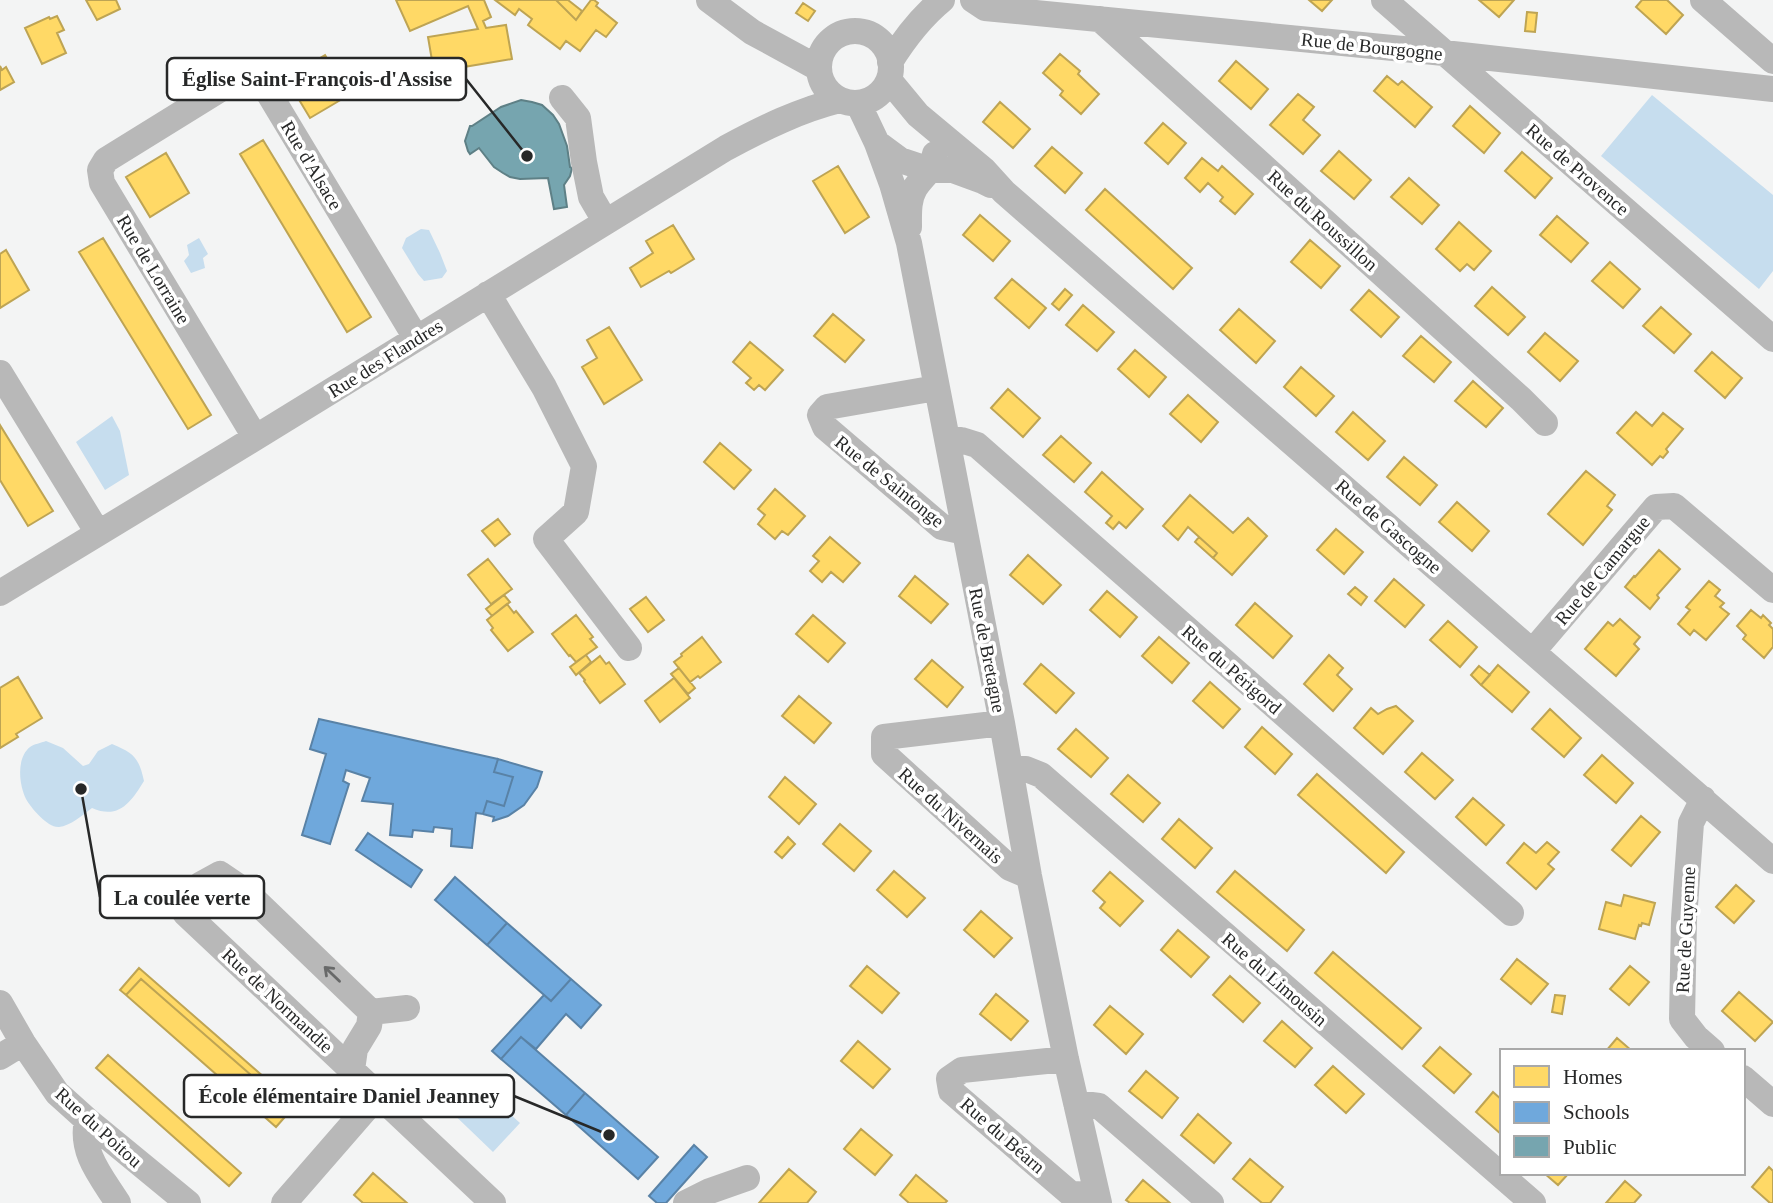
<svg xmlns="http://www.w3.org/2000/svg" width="1773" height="1203" font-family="Georgia,serif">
<rect width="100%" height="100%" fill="#f3f4f4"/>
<path fill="#c6ddee" d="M1652,95L1773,195V271L1759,289L1601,156Z
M421,229L429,230L440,253L447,271L442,278L424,281L418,274L402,248L406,238Z
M199,238L208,254L203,258L205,268L191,273L184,261L189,255L187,245Z
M112,416L120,431L129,475L105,490L76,442Z
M46,741L63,748L83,766L89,764L98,751L112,744C134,753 139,758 144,781C131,802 119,820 92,808C83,815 70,826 59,827C48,828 31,808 26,799C19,785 16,758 30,747C34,744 41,743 46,741Z
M469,1077L520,1123L493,1152L443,1104Z"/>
<path fill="#ffd966" stroke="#bea453" stroke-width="2" d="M86,0H116L120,9L97,20Z
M396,0H484L491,17L483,21L486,28L506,25L512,59L434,72L428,37L478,29L468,6L410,31Z
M495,0H556L576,20L591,0H594L598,3L596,6L617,23L606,37L596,30L580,51L566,41L560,49L528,25L532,19L519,9L515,15Z
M556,0H568L582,11L576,20Z
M1309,0H1332L1322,11Z
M1479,0H1514L1499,17Z
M1642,0H1667L1683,15L1666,34L1636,7Z
M803,3L815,11L808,21L796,13Z
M1527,12L1537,13L1535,32L1525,31Z
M57,16L64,30L57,33L66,53L42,64L25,28L49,17L50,19Z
M1060,54L1080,71L1078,74L1099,94L1081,114L1060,95L1063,91L1043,73Z
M325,55L349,95L310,118L286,78Z
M1236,61L1268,89L1251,109L1219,81Z
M0,66L2,70L6,67L14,82L0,90Z
M1387,76L1398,85L1402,81L1432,107L1415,127L1374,91Z
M1298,94L1314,107L1303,120L1320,135L1303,154L1270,125Z
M1000,102L1030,129L1013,148L983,122Z
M1470,106L1500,133L1484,153L1453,126Z
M1163,123L1186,143L1168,164L1145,143Z
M263,140L371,317L347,332L240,154Z
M1052,147L1082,173L1065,193L1035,166Z
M1339,151L1371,180L1354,199L1321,171Z
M1522,152L1552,178L1535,198L1505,171Z
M166,153L189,193L150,217L126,177Z
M1202,158L1218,171L1222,166L1253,194L1235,214L1220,201L1223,197L1208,183L1200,192L1185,178Z
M838,166L869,217L845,233L813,181Z
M1409,178L1439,205L1422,224L1391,197Z
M1105,189L1192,268L1173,289L1086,210Z
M980,215L1010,241L993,261L963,235Z
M1557,216L1588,243L1571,262L1540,235Z
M1459,222L1491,251L1474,270L1467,264L1460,271L1436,249Z
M673,225L694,259L671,273L669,271L641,287L630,268L653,253L646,241Z
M103,238L211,415L188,429L79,252Z
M1310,240L1340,266L1321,288L1291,262Z
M6,250L29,290L0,308V254Z
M1610,262L1640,289L1623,308L1592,281Z
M1012,279L1046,308L1029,328L995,298Z
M1492,287L1525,317L1508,335L1475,306Z
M1065,289L1072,295L1059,310L1052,304Z
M1369,290L1399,317L1381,337L1351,310Z
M1083,305L1114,332L1097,351L1066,325Z
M1661,307L1691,334L1674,353L1643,326Z
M1239,309L1275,341L1256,363L1220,330Z
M833,314L864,340L845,362L814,336Z
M609,327L642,380L604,404L582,367L597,358L587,340Z
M1545,333L1578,361L1560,381L1528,352Z
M1421,336L1451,362L1434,382L1403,356Z
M750,342L783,370L765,390L759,385L754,390L746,383L751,378L733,362Z
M1135,350L1166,377L1149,397L1118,369Z
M1712,352L1742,378L1725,398L1695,371Z
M1301,367L1334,396L1316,416L1284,387Z
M1473,381L1503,408L1486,427L1455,401Z
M1008,389L1040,418L1023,437L991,408Z
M1188,395L1218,422L1201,442L1170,414Z
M1353,412L1385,441L1368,460L1336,432Z
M1636,412L1652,426L1663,413L1683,429L1666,449L1668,452L1663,458L1660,456L1652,465L1617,433Z
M0,425L53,511L28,526L0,480Z
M1061,436L1091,463L1074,482L1043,455Z
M720,443L751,470L734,489L704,462Z
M1404,457L1437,485L1420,505L1387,477Z
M1586,471L1615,495L1607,506L1612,510L1583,545L1548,514Z
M1102,472L1143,509L1126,528L1119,522L1113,529L1106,523L1112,516L1085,492Z
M775,489L805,516L788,535L782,531L775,539L758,524L765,515L758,509Z
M1190,495L1233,533L1248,518L1267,536L1232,575L1213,558L1217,553L1188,527L1178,540L1163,526Z
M1457,502L1489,531L1472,551L1439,522Z
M498,519L510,534L495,546L482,531Z
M1336,529L1363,552L1344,574L1317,550Z
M830,537L860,563L843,582L831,572L822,582L810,571L819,561L813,556Z
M1199,537L1217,553L1213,558L1195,542Z
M1659,550L1680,569L1657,595L1659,598L1650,609L1625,587L1634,576L1635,577Z
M1028,555L1061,585L1043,604L1010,575Z
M488,559L512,589L491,604L468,575Z
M915,576L948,604L931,623L899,596Z
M1394,579L1424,605L1405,627L1375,601Z
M1709,581L1720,590L1715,596L1724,603L1720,607L1729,614L1706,640L1694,630L1690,635L1678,624L1690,610L1686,607Z
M1355,587L1367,597L1361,605L1348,594Z
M1107,591L1137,617L1120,637L1090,610Z
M504,595L510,602L492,616L486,609Z
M646,597L664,620L648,632L630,609Z
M1255,603L1292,636L1273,658L1236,625Z
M507,604L514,613L516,611L533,632L508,651L491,630L493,628L487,620Z
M1751,610L1761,618L1763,615L1771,623L1769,625L1773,629V647L1764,658L1743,639L1746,635L1737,626Z
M576,615L593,637L590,639L597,647L576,662L570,655L569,656L552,634Z
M813,615L845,643L828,662L796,634Z
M1620,619L1640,637L1634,644L1639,649L1616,676L1585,649L1608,622L1613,626Z
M1448,621L1477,647L1460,667L1430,640Z
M702,637L721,662L700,678L698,676L690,682L674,662L682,656L681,654Z
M1159,637L1189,663L1172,683L1142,656Z
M586,655L591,662L576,675L570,667Z
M1329,655L1343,668L1337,675L1352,689L1333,711L1304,684Z
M600,656L606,664L609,662L625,684L600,703L584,681L585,680L579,673Z
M932,660L963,687L947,707L915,679Z
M1041,664L1074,693L1056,713L1024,684Z
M1498,665L1529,692L1512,712L1481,685Z
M1479,666L1490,675L1481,685L1471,675Z
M679,668L695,688L688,694L671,674Z
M18,677L42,718L16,734L18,737L0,748V688Z
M674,678L690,698L660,722L645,701Z
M1210,682L1240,709L1223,728L1193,701Z
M799,696L831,723L814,743L782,716Z
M1396,706L1413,721L1383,754L1354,728L1371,708L1378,714L1387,709Z
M1550,709L1581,738L1564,757L1532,729Z
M1262,727L1292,754L1275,774L1245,747Z
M1076,729L1108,758L1091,777L1058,749Z
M1422,753L1453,780L1435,799L1405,772Z
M1602,755L1633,783L1616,803L1584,775Z
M1317,774L1404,852L1386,873L1298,795Z
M1128,775L1160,803L1143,822L1111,794Z
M785,777L816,804L799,824L769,797Z
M1473,798L1504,825L1486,845L1456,817Z
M1641,816L1660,832L1631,866L1612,850Z
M1179,819L1212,848L1195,868L1162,839Z
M840,824L871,851L854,871L823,844Z
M788,837L795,844L782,858L775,852Z
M1547,842L1559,852L1548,864L1554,869L1536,889L1507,863L1524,843L1536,853Z
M894,871L925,898L907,917L877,890Z
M1235,871L1304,930L1287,951L1217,892Z
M1110,872L1143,901L1120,926L1100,908L1105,902L1093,891Z
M1736,885L1754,901L1734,923L1716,907Z
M1624,895L1655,903L1649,925L1642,923L1641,926L1639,925L1635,939L1599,929L1606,902L1621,906Z
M981,911L1012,938L994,957L964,930Z
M1178,930L1209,957L1191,977L1161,950Z
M1333,952L1421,1028L1402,1049L1315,973Z
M1517,959L1548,984L1531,1004L1501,979Z
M867,966L899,993L882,1013L850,986Z
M1630,966L1649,982L1629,1005L1610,989Z
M139,968L296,1105L291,1110L141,979L126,995L120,990Z
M1230,976L1260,1003L1243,1022L1213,995Z
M141,979L291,1110L276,1127L126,995Z
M1739,992L1773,1022L1755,1041L1722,1011Z
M996,994L1028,1021L1011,1040L980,1014Z
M1555,995L1565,996L1562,1014L1552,1012Z
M1110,1006L1143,1034L1126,1054L1094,1025Z
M1282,1021L1312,1048L1295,1067L1264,1041Z
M1617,1038L1632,1051H1606Z
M858,1041L890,1069L873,1088L841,1061Z
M1440,1047L1471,1074L1454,1093L1423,1066Z
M108,1055L241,1173L229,1186L96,1068Z
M1333,1066L1364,1094L1346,1113L1315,1085Z
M1146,1071L1178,1098L1162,1118L1129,1091Z
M1493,1092L1502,1100V1135L1476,1112Z
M1198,1114L1231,1143L1214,1163L1181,1135Z
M861,1129L892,1155L875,1175L844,1149Z
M1250,1159L1283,1187L1270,1203H1262L1233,1179Z
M1769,1167L1773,1171V1203H1770L1752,1187Z
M789,1169L816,1192L807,1203H759Z
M373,1173L407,1203H363L354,1195Z
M1544,1173H1569L1558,1185Z
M916,1175L947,1201L945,1203H909L900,1195Z
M1143,1180L1170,1203H1130L1126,1200Z
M1625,1181L1641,1195L1634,1203H1606Z"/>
<path fill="#6fa8dc" stroke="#5982a6" stroke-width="2" d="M319,719L498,759L494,772L513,777L504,806L487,801L483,814L476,813L472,848L451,846L452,829L434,827L433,832L413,830L412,837L390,835L393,804L362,801L370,778L346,770L343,781L349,784L330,844L302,835L326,754L310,749Z
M498,759L542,772L537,787L524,805L508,816L493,821L494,817L483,814L487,801L504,806L513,777L494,772Z
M368,833L422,870L411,887L356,850Z
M455,877L507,923L487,945L435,900Z
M507,923L571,979L551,1001L487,945Z
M571,979L601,1005L581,1028L566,1014L536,1049L521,1037L501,1059L492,1051L544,995L551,1001Z
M521,1037L585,1093L566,1115L501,1059Z
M585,1093L658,1157L638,1179L566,1115Z
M694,1145L707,1157L666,1203H657L649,1196Z"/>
<path fill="#76a5af" stroke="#5e8086" stroke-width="2" d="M521,100L532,102L542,105L553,115L559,124L567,146L570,167L572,168L570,176L564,185L567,207L554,209L548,178L520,179L510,177L503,173L494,167L479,148L470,154L468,151L465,141L470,126H472L501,107Z"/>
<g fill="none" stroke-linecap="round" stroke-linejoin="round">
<path stroke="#b8b8b8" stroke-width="26" d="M709,0L752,32L818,68
M973,0L985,8L1444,53L1773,89
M1384,0L1773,339
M1703,0L1773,61
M1100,19L1521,399L1545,423
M819 67a36 36 0 1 1 72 0a36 36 0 1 1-72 0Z
M890,62C905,38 920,18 942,0
M889,80L918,115L984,170L1004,192L1773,861
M562,98L578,118L584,162L591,197L605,221
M858,103L877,143L892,184L909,243L1002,723L1029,876L1066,1059L1099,1203
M877,143L900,160L930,170H953L983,181L991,185
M909,227C909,214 908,200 915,188C924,174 931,174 935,154
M488,294L544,387L584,466L576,512L546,539L629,648
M0,373L98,533
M936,388L827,407L820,415L825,427L942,527L965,532
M255,437L102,183L100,170L106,160L232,82H255L268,92L416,338
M947,438L961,440L977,445L1511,913
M0,593L232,452L726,148C763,128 800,110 840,100
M1533,651L1656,507L1674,506L1773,590
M1002,723L884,737V754L1010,868L1029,876
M1011,769H1026L1041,775L1533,1203
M1703,799L1691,823L1684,919L1682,1019L1696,1037L1712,1051
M0,1003L23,1043L57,1093L87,1120L188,1203
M371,1012L407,1008
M0,1057L23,1043
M1066,1059L962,1070L949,1079L951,1091L1071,1194L1097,1195
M352,1070L355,1049L369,1026L371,1012L245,891L220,874L200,885L185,913L493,1203
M1743,1078L1773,1104
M1076,1103L1099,1106L1211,1203
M87,1120C80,1153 101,1176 118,1203
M284,1203L378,1095
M686,1203L710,1191L747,1178"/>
</g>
<defs><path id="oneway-shaft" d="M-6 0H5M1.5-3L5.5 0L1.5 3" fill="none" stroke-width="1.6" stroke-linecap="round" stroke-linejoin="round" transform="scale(1.75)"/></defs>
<use stroke="#686969" href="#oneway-shaft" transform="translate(332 974) rotate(-136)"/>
<g text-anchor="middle" stroke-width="7" stroke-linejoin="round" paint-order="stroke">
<g font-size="19" fill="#272828" stroke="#fff">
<text transform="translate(1372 46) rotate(6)" y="7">Rue de Bourgogne</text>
<text transform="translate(312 165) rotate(59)" y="7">Rue d'Alsace</text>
<text transform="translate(1578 169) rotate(41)" y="7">Rue de Provence</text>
<text transform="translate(1323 220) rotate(42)" y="7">Rue du Roussillon</text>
<text transform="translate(154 269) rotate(59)" y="7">Rue de Lorraine</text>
<text transform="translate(385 358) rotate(-32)" y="7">Rue des Flandres</text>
<text transform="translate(890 481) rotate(39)" y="7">Rue de Saintonge</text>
<text transform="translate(1389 526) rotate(41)" y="7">Rue de Gascogne</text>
<text transform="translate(1602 570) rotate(-50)" y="7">Rue de Camargue</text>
<text transform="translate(988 650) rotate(79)" y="7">Rue de Bretagne</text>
<text transform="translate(1232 669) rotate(41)" y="7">Rue du Périgord</text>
<text transform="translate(951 815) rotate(42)" y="7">Rue du Nivernais</text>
<text transform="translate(1685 930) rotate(-87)" y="7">Rue de Guyenne</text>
<text transform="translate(1275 979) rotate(41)" y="7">Rue du Limousin</text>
<text transform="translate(278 1000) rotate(43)" y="7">Rue de Normandie</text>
<text transform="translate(99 1127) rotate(42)" y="7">Rue du Poitou</text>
<text transform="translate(1003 1135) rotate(41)" y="7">Rue du Béarn</text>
</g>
</g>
<path fill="none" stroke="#272828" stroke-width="2.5" d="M527 156L466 79M81 789L100 897M609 1135L514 1096"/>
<g fill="#272828" stroke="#fff" stroke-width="2.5">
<circle cx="527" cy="156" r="7"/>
<circle cx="81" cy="789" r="7"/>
<circle cx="609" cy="1135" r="7"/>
</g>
<g fill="#fff" stroke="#272828" stroke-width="2.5">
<rect x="167" y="58" width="299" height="42" rx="7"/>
<rect x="100" y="876" width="164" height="42" rx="7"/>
<rect x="184" y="1075" width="330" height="42" rx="7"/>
</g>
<g font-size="21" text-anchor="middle" font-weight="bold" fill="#272828">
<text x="317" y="86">Église Saint-François-d'Assise</text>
<text x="182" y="905">La coulée verte</text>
<text x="349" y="1103">École élémentaire Daniel Jeanney</text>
</g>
<rect x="1500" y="1049" width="245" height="126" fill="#ffffff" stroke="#a9a9a9" stroke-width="2"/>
<rect x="1514" y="1066" width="35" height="21" fill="#ffd966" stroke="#a9a9a9" stroke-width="2"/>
<text x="1563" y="1084" font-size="21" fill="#272828">Homes</text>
<rect x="1514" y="1102" width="35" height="21" fill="#6fa8dc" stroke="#a9a9a9" stroke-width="2"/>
<text x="1563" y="1119" font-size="21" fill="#272828">Schools</text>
<rect x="1514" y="1136" width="35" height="21" fill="#76a5af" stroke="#a9a9a9" stroke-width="2"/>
<text x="1563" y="1154" font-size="21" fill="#272828">Public</text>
</svg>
